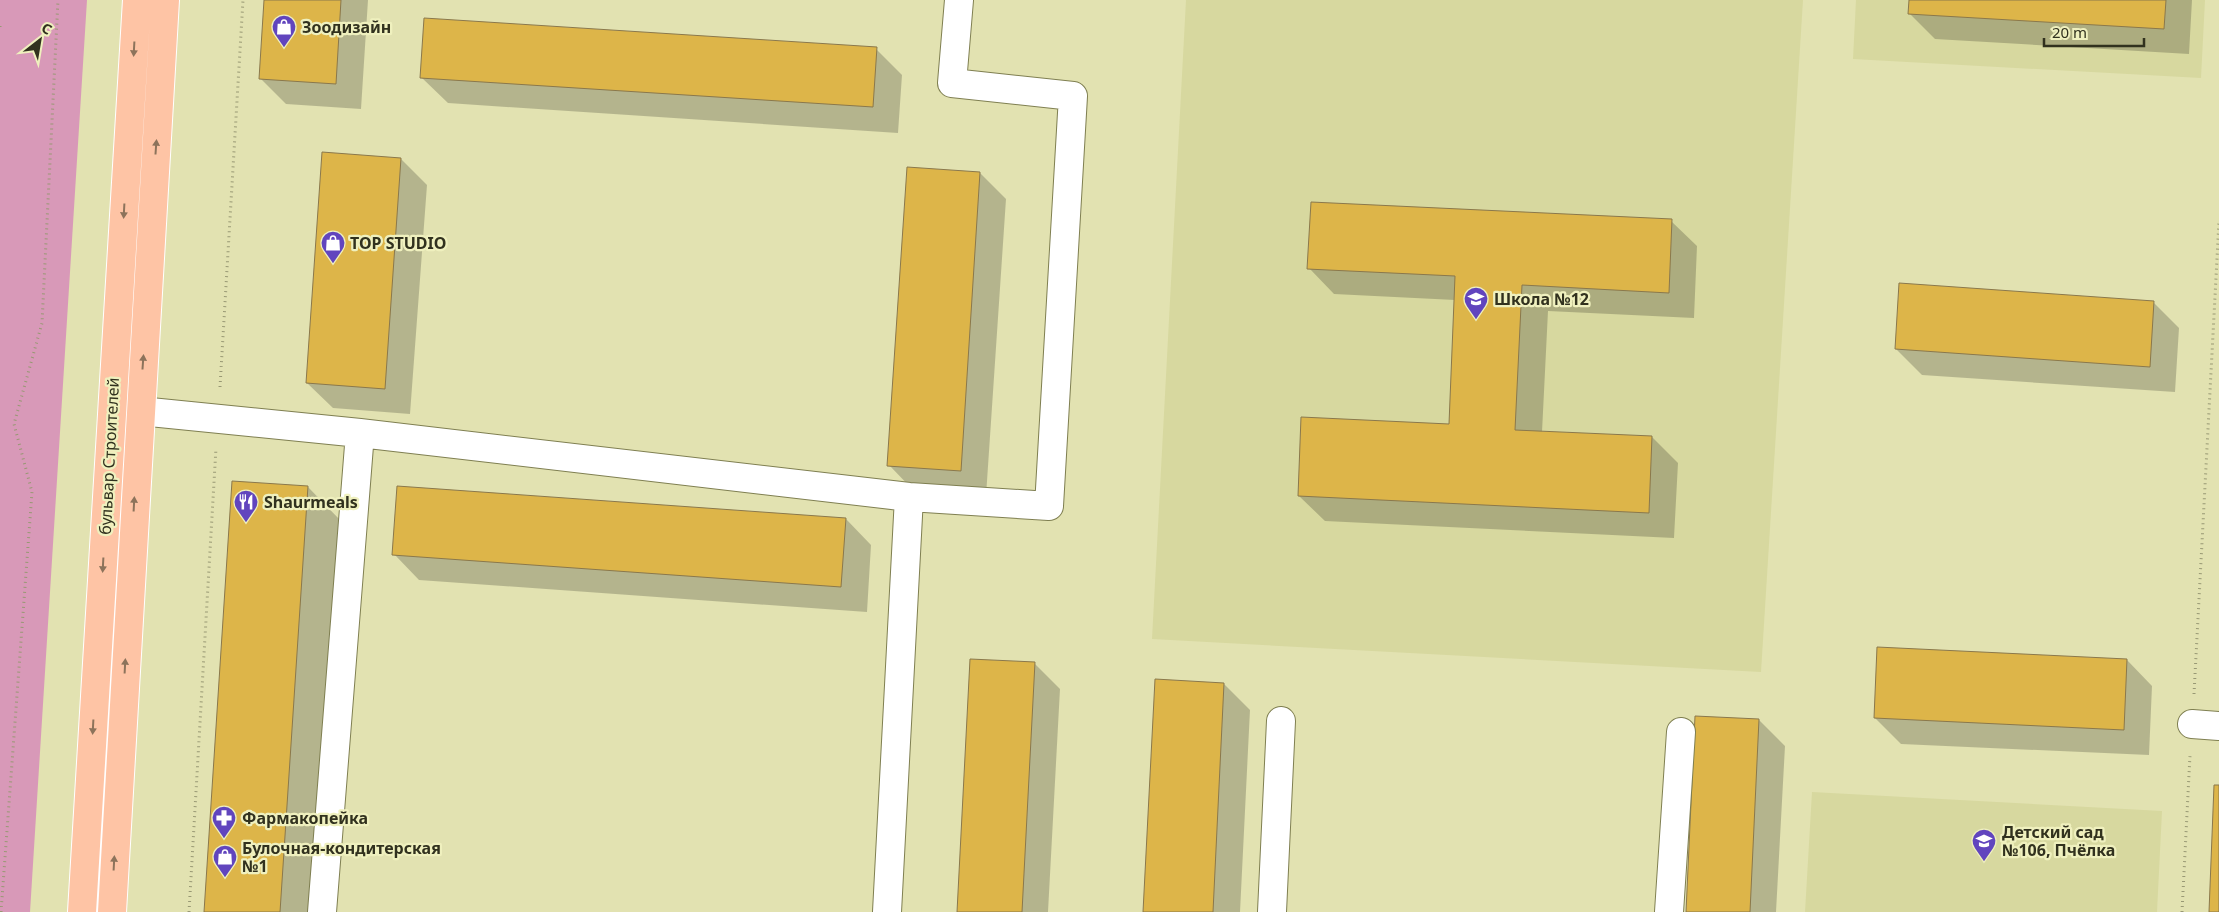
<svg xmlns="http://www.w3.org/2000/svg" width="2219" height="912" font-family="'Noto Sans',sans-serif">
<rect width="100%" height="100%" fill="#e2e2b1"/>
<path fill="#d7d89f" d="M1186,0H1803L1761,672L1152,639Z
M1856,0H2205L2201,78L1853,59Z
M1812,792L2162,811L2157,912H1805Z"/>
<path fill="#d899b8" d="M0,0H87L30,912H0Z"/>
<path fill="#0003" d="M265,0H368L361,109L286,104L260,78Z
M1910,0H2192L2189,54L1935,39L1909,13Z
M876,49L902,75L898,133L448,103L422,78Z
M401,159L427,185L410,414L333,408L307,383Z
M980,173L1006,199L986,496L914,491L889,465Z
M1671,221L1697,246L1694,318L1548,311L1542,432L1652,437L1678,463L1674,538L1325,521L1299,496L1450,426L1455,300L1334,294L1309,268Z
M2153,302L2179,328L2175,392L1922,375L1896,349Z
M308,487L341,521L316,912H205Z
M846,519L871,545L867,612L419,580L394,554Z
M2127,660L2152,686L2149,755L1901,744L1875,718Z
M1034,663L1060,689L1048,912H958Z
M1224,684L1250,710L1240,912H1144Z
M1759,720L1785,746L1776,912H1687Z"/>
<path fill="#ddb549" stroke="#8a784c" d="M264,0H341L336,84L259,79Z
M1909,0H2166L2164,29L1908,14Z
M424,18L877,47L873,107L420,78Z
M322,152L401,158L385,389L306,383Z
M907,167L980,172L961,471L887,466Z
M1311,202L1672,219L1669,293L1522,285L1515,430L1652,436L1649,513L1298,496L1301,417L1449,424L1455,276L1307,269Z
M1899,283L2154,301L2150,367L1895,349Z
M232,481L308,486L280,912H204Z
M397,486L846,518L841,587L392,555Z
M1877,647L2127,659L2124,730L1874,718Z
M970,659L1035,662L1022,912H957Z
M1155,679L1224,683L1213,912H1143Z
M1695,716L1759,719L1750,912H1686Z
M2214,785H2219V912H2209Z"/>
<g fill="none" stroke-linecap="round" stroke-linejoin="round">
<defs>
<path id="minor" d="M140,411L360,433L909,497L1049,506L1073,96L952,83L959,0
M2192,724L2219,726
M322,912L360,433
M887,912L909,497
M1272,912L1281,721
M1669,912L1681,732"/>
<path id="major" d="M82,912L137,0
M112,912L165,0"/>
</defs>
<use href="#minor" stroke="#7f7f51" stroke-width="30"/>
<use href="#major" stroke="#fff" stroke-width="30"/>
<path stroke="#989874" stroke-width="3" stroke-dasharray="1 4" stroke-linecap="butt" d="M0,26V27
M220,387L243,0
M2194,694L2219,221
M1,912L32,492L14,424L42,323L58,0
M189,912L216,448
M2182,912L2190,755"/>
<use href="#minor" stroke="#fff" stroke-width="28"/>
<use href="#major" stroke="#fec4a5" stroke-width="28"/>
</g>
<defs><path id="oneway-solid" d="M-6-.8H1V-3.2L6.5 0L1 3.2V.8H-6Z" transform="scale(1.25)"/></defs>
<g fill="#8d735b">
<use href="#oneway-solid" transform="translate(134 49) rotate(93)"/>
<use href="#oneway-solid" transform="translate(156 147) rotate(-86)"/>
<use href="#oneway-solid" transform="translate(124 211) rotate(93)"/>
<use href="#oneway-solid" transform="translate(143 362) rotate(-86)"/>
<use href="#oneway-solid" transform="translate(134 504) rotate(-87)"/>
<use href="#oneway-solid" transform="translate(103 565) rotate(93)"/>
<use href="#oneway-solid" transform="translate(125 666) rotate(-87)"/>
<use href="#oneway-solid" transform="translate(93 727) rotate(93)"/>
<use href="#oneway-solid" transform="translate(114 863) rotate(-87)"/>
</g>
<defs>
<symbol id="shop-pin" viewBox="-11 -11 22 30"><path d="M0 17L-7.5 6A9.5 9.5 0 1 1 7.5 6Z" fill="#6145be" stroke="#eff0be"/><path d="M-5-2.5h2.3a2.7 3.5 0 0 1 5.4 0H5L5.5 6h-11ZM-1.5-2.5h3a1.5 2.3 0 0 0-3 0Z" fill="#fff"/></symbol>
<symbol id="school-pin" viewBox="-11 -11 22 30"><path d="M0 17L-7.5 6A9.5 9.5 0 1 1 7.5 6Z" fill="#6145be" stroke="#eff0be"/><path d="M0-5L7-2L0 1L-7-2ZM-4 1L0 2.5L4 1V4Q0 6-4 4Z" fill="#fff"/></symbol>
<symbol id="restaurant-pin" viewBox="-11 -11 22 30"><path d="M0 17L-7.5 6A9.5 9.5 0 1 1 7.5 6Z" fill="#6145be" stroke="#eff0be"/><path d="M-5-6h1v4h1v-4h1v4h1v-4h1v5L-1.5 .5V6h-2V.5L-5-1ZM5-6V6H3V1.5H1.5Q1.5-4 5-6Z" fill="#fff"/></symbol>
<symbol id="pharmacy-pin" viewBox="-11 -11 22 30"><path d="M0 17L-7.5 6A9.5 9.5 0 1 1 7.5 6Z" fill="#6145be" stroke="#eff0be"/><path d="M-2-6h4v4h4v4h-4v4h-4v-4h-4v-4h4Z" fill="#fff"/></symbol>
</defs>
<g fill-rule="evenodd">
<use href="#shop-pin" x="270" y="13" width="28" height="38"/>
<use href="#shop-pin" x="319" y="229" width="28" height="38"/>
<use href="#school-pin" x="1462" y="285" width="28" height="38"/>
<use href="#restaurant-pin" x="232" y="488" width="28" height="38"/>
<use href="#pharmacy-pin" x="210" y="804" width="28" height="38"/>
<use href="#school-pin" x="1970" y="827" width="28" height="38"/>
<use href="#shop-pin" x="211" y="843" width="28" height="38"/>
</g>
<g text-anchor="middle" stroke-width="4.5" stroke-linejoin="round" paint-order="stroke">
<g font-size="16" font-weight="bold" fill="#31311e" stroke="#eff0be" text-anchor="start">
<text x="302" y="33">Зоодизайн</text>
<text x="350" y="249">TOP STUDIO</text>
<text x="1494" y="305">Школа №12</text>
<text x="264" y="508">Shaurmeals</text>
<text x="242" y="824">Фармакопейка</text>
<text x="2002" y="838">Детский сад<tspan x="2002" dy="18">№106, Пчёлка</tspan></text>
<text x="242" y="854">Булочная-кондитерская<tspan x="242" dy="18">№1</tspan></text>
</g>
<g font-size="16" fill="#31311e" stroke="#eff0be">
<text transform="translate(109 456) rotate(-87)" y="6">бульвар Строителей</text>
</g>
</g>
<g transform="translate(40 40) rotate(31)" stroke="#eff0be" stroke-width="4" paint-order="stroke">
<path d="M0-4L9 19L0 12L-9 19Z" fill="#31311e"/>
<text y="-8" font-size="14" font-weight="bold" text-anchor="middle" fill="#31311e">С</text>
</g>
<path d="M2044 38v8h100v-8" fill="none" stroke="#31311e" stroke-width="2.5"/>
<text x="2052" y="38" font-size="15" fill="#31311e" stroke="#eff0be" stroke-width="4" paint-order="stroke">20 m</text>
</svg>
